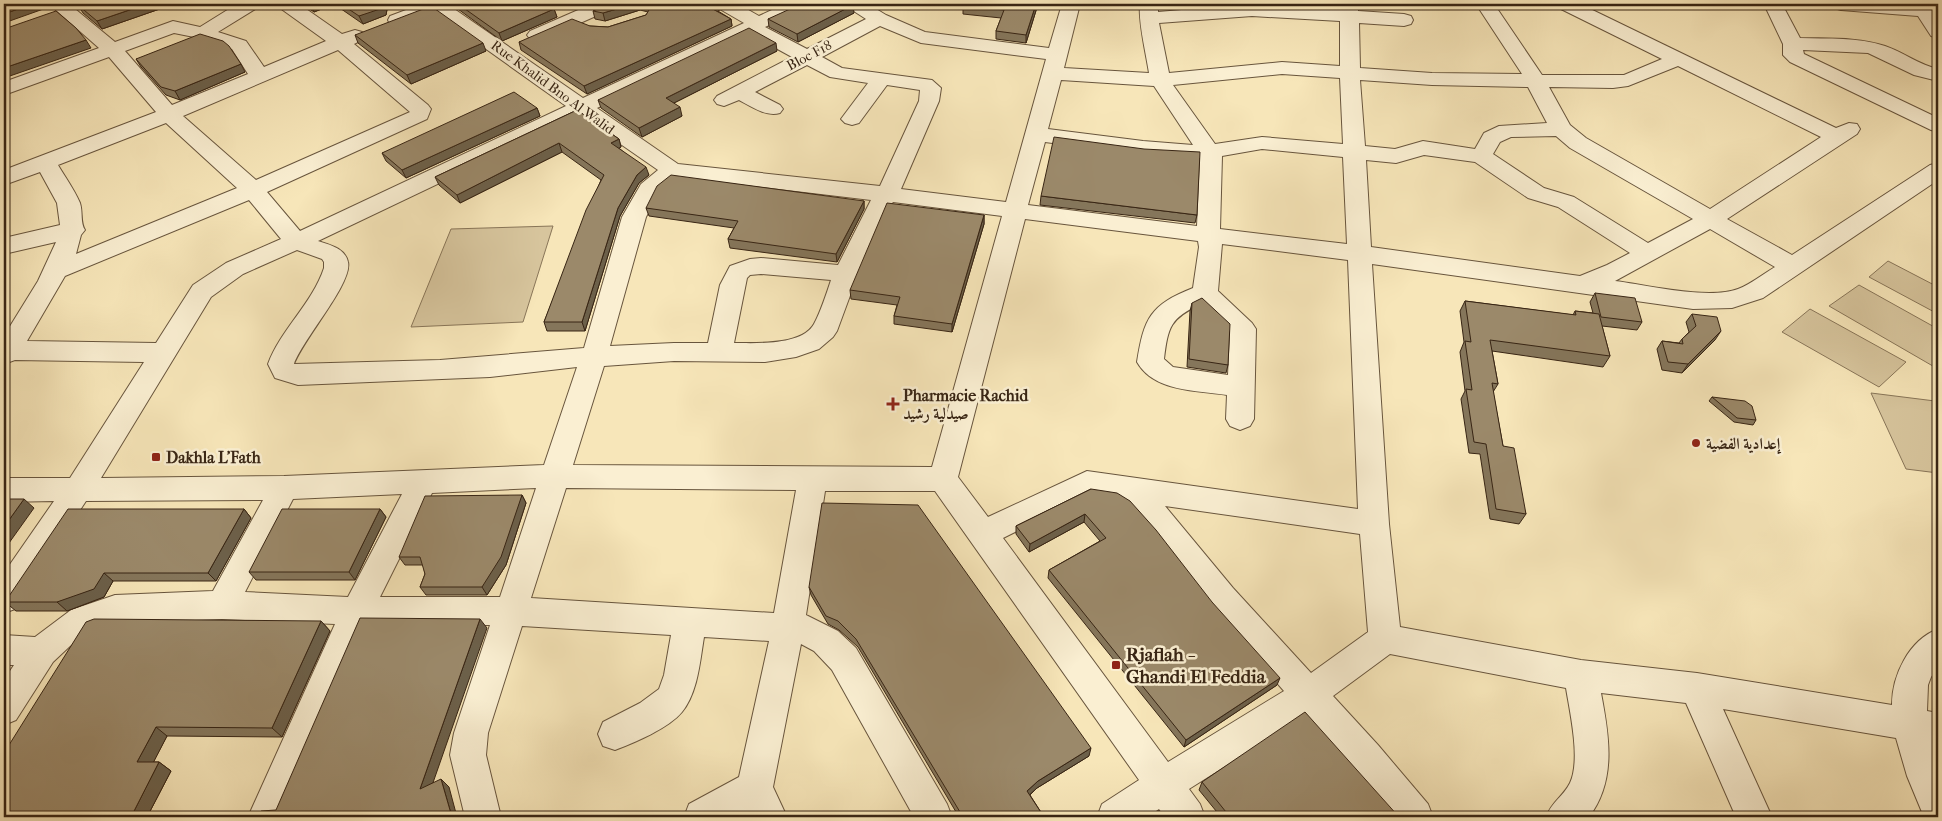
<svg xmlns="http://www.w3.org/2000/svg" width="1942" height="821" font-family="'IM FELL French Canon',Amiri,serif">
<rect width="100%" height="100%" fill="#f7e6b9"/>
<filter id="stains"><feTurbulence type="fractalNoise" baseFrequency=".004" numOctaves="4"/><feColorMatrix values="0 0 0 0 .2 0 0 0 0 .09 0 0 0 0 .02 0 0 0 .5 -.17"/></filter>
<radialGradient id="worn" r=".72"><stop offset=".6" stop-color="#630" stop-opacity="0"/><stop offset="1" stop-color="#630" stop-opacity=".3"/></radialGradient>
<path fill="#d7c59d" stroke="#887558" d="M553,226L523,322L411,327L451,229Z
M1888,261L1938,287V314L1869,277Z
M1859,285L1938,329V369L1829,306Z
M1810,309L1906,362L1879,387L1782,332Z
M1871,393L1935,401L1938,408V473L1906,469Z"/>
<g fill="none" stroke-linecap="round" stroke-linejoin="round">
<defs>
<path id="minor" d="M49,4H69L115,42L173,21L200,27L237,4H259L257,8L218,32L246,41L264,67L326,41L280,8L278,4H299L342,34L355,30L362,32L365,36L362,40L354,44L428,105L431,109L427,119L267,192L300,231L566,106L434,12L404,24L397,26L390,24L388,20L390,16L422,4H447L583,98L744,23L718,8L716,4H738L759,16L785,4H808L806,8L765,27L807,49L866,19L849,8L847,4H868L886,15L925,32L1049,48L1062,4H1080L1064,68L1149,73C1146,53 1138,22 1140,4H1158V12L1252,4L1340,10V4H1358V11L1404,14L1411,16L1413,20L1411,24L1404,26L1359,23L1360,68L1432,73L1522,74L1476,4H1494L1542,75H1624L1662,59L1559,8L1557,4H1580L1836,128L1849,123L1857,124L1860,129L1857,134L1727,219L1792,255L1930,165L1938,163V180L1763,298L1732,308L1693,309L1372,264L1389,524L1400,627L1581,660L1697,673L1892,705C1892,675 1909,640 1938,629V667L1931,677L1928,685L1927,711L1938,713V745L1933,744L1938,763V817H1924L1907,776L1896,738L1723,709L1772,817H1736L1686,703L1601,693C1609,735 1617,780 1589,817H1546C1552,801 1563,797 1570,783C1581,760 1570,713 1566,688L1390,654L1333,696L1378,745L1428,804L1433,817H1392L1354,769L1306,715L1189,789L1200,804L1205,817H1165L1159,809L1147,817H1097L1102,804L1139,780L935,491H825L806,615L838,631L856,648L947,804L952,817H914L832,670L814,651L801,644L773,787L787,817H750L748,812L738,817H684L689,804L739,777L769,641L704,637C700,661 698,692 682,712C669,728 634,743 615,750L603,746L598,734L603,722L640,703L659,689L664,675L671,635L522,626L488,733L486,755L501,817H465L450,755L454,733L490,625H367L284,817H248L335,624L222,619L115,623L93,631L70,646L53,662L16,720L4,725V680L14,665H4V635L35,637L71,610L115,595L213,591L263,500L86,501L15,609L4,613V573L54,501L4,502V478H70L144,362L15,360L4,364V336L38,281L56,242L4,254V238L60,225L57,203L40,172L4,185V170L156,112L109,57L4,95V82L99,48ZM1252,16L1340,21V66L1282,62L1169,73L1159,23ZM880,26L921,43L1046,59L1006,202L901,189L939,101L941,88L932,80L842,68L822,57ZM174,33L199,38L232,49L248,74L172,105L125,51ZM750,34L792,57L717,96L714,100L717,104L724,106L739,100C752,107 766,117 780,113L783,109L780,105L755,92L807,65L830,77L868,83L841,119L845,123L852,125L859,123L887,85L920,90L919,101L880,186L678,164L597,108ZM338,50L410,112L256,180L183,116ZM1678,66L1821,137L1710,209L1586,138L1570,125L1549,87L1613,88L1628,86ZM1282,74L1340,78L1343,144L1262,137L1215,144L1173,85ZM1061,80L1154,86L1193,145L1143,141L1048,129ZM1360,80L1432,85L1528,87L1547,123L1499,126L1484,133L1475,149L1423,141L1395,149L1365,146ZM580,116L658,170L641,184L622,217L584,348L440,360L294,364C302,340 353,283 348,262C345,248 330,245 318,241ZM166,123L237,188L76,254L81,235L85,230C80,223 83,212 80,203C74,189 65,177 58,165ZM1556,136L1570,148L1693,219L1648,243L1574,197L1544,188L1493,154L1500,142L1511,137ZM1045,142L1143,155L1200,158L1197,226L1028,205ZM1262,149L1343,157L1347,244L1220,229L1222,156ZM1424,155L1475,162L1528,198L1558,207L1630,253L1607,265L1580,276L1371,247L1366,160L1396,163ZM677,177L871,200L838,265L761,258L750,259L730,266L720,285L708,343H674L610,346L646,217L658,193ZM249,200L281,239L226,263L193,285L156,343L27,341L65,276ZM893,202L1002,216L932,467L573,465L604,366L674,361L765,362L796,357L819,349L833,337L837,331L858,274L887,209ZM1025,219L1198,241L1199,247L1193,288C1150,305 1144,318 1137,362C1154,392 1196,390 1227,395L1226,419L1230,426L1240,430L1250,426L1254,419L1256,329L1252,323L1218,291L1222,244L1348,260L1358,509L1087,471L988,517L958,477ZM1710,229L1775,267C1763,274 1751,284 1738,289C1708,300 1647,285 1615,281ZM297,250L322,259L324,262V268C312,304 281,329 268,364L275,378L298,385L490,377L577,367L544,465L284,476L101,478L211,297L243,274ZM761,274L831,280C826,295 821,311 814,324C802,346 755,343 734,343L747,278L750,275ZM1201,304L1230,332L1228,375L1173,367L1164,359C1168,327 1170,318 1201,304ZM536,488L500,597H380L432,493ZM566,488L796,490L774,613L531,598ZM402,494L348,597L245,592L293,499ZM1090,495L1116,499L1136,512L1211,608L1284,691L1168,762L1003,538ZM1165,506L1360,534L1368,632L1311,673L1233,588Z
M592,4H616L614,8L544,39L537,41L530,39L527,35L530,31Z
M1764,4H1782L1800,38C1828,39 1858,37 1885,46C1903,52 1919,65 1938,69V81L1914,75L1868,53L1803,50L1804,54L1938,118V132L1931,130L1790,62L1783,55V44Z
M1832,4H1931L1938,18V38L1931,36L1918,16L1841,10L1834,8Z"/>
</defs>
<use href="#minor" stroke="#68553d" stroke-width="2"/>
<use href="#minor" fill="#faefd2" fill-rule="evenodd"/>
</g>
<path fill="#85765b" stroke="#382514" d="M80,4H174L102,29L83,13L78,5Z
M302,4H388L386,15L363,24L334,4L314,12Z
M451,4H546L554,9L557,17L502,41Z
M609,4H718L719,11H718L731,19L732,26L587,94L521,50L519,42L590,26L608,27L646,15L648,12L640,10L605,21L595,19L593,11Z
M964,4H1038L1026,43L996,39V31L1001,18L963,14V6Z
M854,13L798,42L769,27L768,19Z
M355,35L486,51L411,84L358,43Z
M777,51L674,103L682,116L642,137L601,108L598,100Z
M136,59L245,72L180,100L166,95L141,67Z
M537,108L540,116L406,178L386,161L382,153Z
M577,110L619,139L621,147L619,148L649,175L639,183L620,216L585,331H547L544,322L601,180L562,152L460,203L439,185L435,177Z
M1041,196L1197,215L1195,223L1040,205Z
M864,201V209L837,262L730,248L728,239L734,228L649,216L646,208Z
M984,215V224L952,332L894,324V316L897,305L851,299L850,290Z
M1595,293L1642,322L1637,330L1602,326L1610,356L1603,367L1492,351L1498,384L1493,392L1503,446L1526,514L1519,524L1490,519L1480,454L1469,453L1461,399L1465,391L1460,352L1464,342L1460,311L1465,301L1573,315L1575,311L1593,313L1590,302Z
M1192,303L1228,365L1226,373L1187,367L1190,311Z
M1692,314L1715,340L1682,373L1662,370L1657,349L1662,341L1679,343L1682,339L1689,332L1686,322Z
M1712,397L1756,420L1753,425L1734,422L1709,401Z
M1091,489L1277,685L1184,747L1048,578L1049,570L1100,541L1084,522L1029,552L1016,534V526Z
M522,495L526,503L506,565L487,595H426L420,587L425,574L423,565H405L399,557Z
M244,509L251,518L216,581H113L104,597L67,611H16L5,602Z
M380,509L386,517L355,580H256L249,572Z
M809,587L1089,756L1037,788L1030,795L1044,817H959L858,647L839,630L828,624L811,595Z
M321,621L330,631L282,737L167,736L153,762H159L171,771L147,817H4Z
M1938,691V697L1935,695Z
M1202,782L1399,817H1221L1199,790Z"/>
<path fill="#6c604a" stroke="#382514" d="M32,4H47L49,7L4,23V14Z
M147,4H174L102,29L97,21Z
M310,4H334L314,12Z
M383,4H388L386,15L363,24L359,16Z
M634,4H638L640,10L605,21L603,13Z
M714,4H718L719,11L711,14L709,7Z
M1036,4H1038L1026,43V35Z
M853,5L854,13L798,42L797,34Z
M554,9L557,17L502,41L499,33Z
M731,19L732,26L587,94L584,86Z
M86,40L91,48L4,78V68Z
M483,43L486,51L411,84L407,75Z
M776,43L777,51L668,106L666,98Z
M241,64L245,72L180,100L175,91Z
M680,107L682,116L642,137L639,128Z
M537,108L540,116L406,178L402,170Z
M619,139L621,147L614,151L611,143Z
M559,143L562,152L460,203L457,195Z
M646,167L649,175L639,183L620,216L585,331L582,322L618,208L637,175Z
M864,201V209L837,262L836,254Z
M984,215V224L952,332V324Z
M1721,331L1715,340L1682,373L1688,364Z
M522,495L526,503L506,565L487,595L482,587Z
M24,499L34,508L4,550V527Z
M244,509L251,518L216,581L208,573Z
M380,509L386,517L355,580L349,572Z
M1085,514L1084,522L1029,552L1030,544Z
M104,573L113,581L104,597L67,611L57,602Z
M480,619L487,628L428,797L420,789Z
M321,621L330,631L282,737L272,728Z
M1280,678L1277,685L1184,747L1186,740Z
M156,727L167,736L149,771L137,762Z
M1091,748L1089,756L1037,788L1026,798L1027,791L1038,781Z
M159,762L171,771L147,817H131Z
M441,779L449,787L457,817H452Z"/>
<path fill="#9b896a" stroke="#382514" d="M4,4H32L4,14Z
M80,4H147L97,21L78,5Z
M341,4H383V8L359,16Z
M458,4H546L554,9L499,33Z
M609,4H634L603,13L593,11Z
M643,4H715L709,7L731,19L584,86L519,42L572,19L590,26L608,27L646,15L649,10L647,4Z
M801,4H851L853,5L797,34L768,19Z
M964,4H1036L1026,35L996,31L1004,10L963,6Z
M431,6L483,43L407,75L355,35Z
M56,11L76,28L86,40L4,68V29Z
M749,28L776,43L666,98L680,107L639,128L598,100Z
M200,34L223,41L229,46L241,64L175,91L161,87L136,59Z
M514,92L537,108L402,170L382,153Z
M577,110L619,139L611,143L646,167L637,175L618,208L582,322H544L586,210L604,175L559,143L457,195L435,177Z
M1054,137L1144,149L1200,152L1197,215L1041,196Z
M671,175L864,201L836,254L728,239L738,221L646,208L657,186Z
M887,203L984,215L952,324L894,316L900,297L850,290Z
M1595,293L1635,298L1642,322L1601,317Z
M1202,298L1230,324L1228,365L1189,359L1192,303Z
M1465,301L1576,315L1575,311L1599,314L1610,356L1490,340L1498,384L1492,383L1503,446L1514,448L1526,514L1496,509L1486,444L1474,442L1466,389L1472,390L1465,341L1471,342Z
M1692,314L1717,317L1721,331L1688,364L1668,362L1662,341L1683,344L1682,339L1696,326Z
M1712,397L1745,401L1752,406L1756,420L1737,418Z
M1091,489L1117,493L1130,501L1156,530L1212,602L1280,678L1186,740L1049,570L1106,538L1085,514L1030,544L1016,526Z
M522,495L501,557L482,587H420L425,574L420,557H399L425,496Z
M4,499H24L4,527Z
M822,503L918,505L1091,748L1038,781L1027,791L1044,817H963L856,639L838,621L826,616L809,587Z
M68,509H244L208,573H104L94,589L57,602H5Z
M282,509H380L349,572H249Z
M360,618L480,619L420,789L441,779L452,817H258L261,811L276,810Z
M94,619L321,621L272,728L156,727L137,762H159L131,817H4V753L86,622Z
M1305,712L1399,817H1230L1202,782Z"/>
<g fill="#8f2418" stroke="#faefd2" stroke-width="2">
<path d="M890.5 396.5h5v5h5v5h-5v5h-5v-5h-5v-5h5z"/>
<circle cx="1696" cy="443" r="5"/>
<rect x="151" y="452" width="10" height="10" rx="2.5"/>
<rect x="1111" y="660" width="10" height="10" rx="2.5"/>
</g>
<g text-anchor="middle" stroke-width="5" stroke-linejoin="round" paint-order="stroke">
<g font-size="14" fill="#382514" stroke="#faefd2">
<text transform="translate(809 55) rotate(-28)" y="5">Bloc F18</text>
<text transform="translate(553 87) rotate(36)" y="5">Rue Khalid Bno Al Walid</text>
</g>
<g font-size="16" font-weight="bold" fill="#382514" stroke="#faefd2" text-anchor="start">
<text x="903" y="401">Pharmacie Rachid<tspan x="903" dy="18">صيدلية رشيد</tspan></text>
<text x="1706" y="449">إعدادية الفضية</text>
<text x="166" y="463">Dakhla L'Fath</text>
</g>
<g font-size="19" font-weight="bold" fill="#382514" stroke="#faefd2" text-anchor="start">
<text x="1126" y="661">Rjaflah -<tspan x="1126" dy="22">Ghandi El Feddia</tspan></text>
</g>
</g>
<rect width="1942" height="821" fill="none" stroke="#f7e6b9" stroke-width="20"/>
<rect x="5" y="5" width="1932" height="811" fill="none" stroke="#382514" stroke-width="2.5"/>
<rect x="10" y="10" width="1922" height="801" fill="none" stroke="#382514"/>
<rect width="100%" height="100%" filter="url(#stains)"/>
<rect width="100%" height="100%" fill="url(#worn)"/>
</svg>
